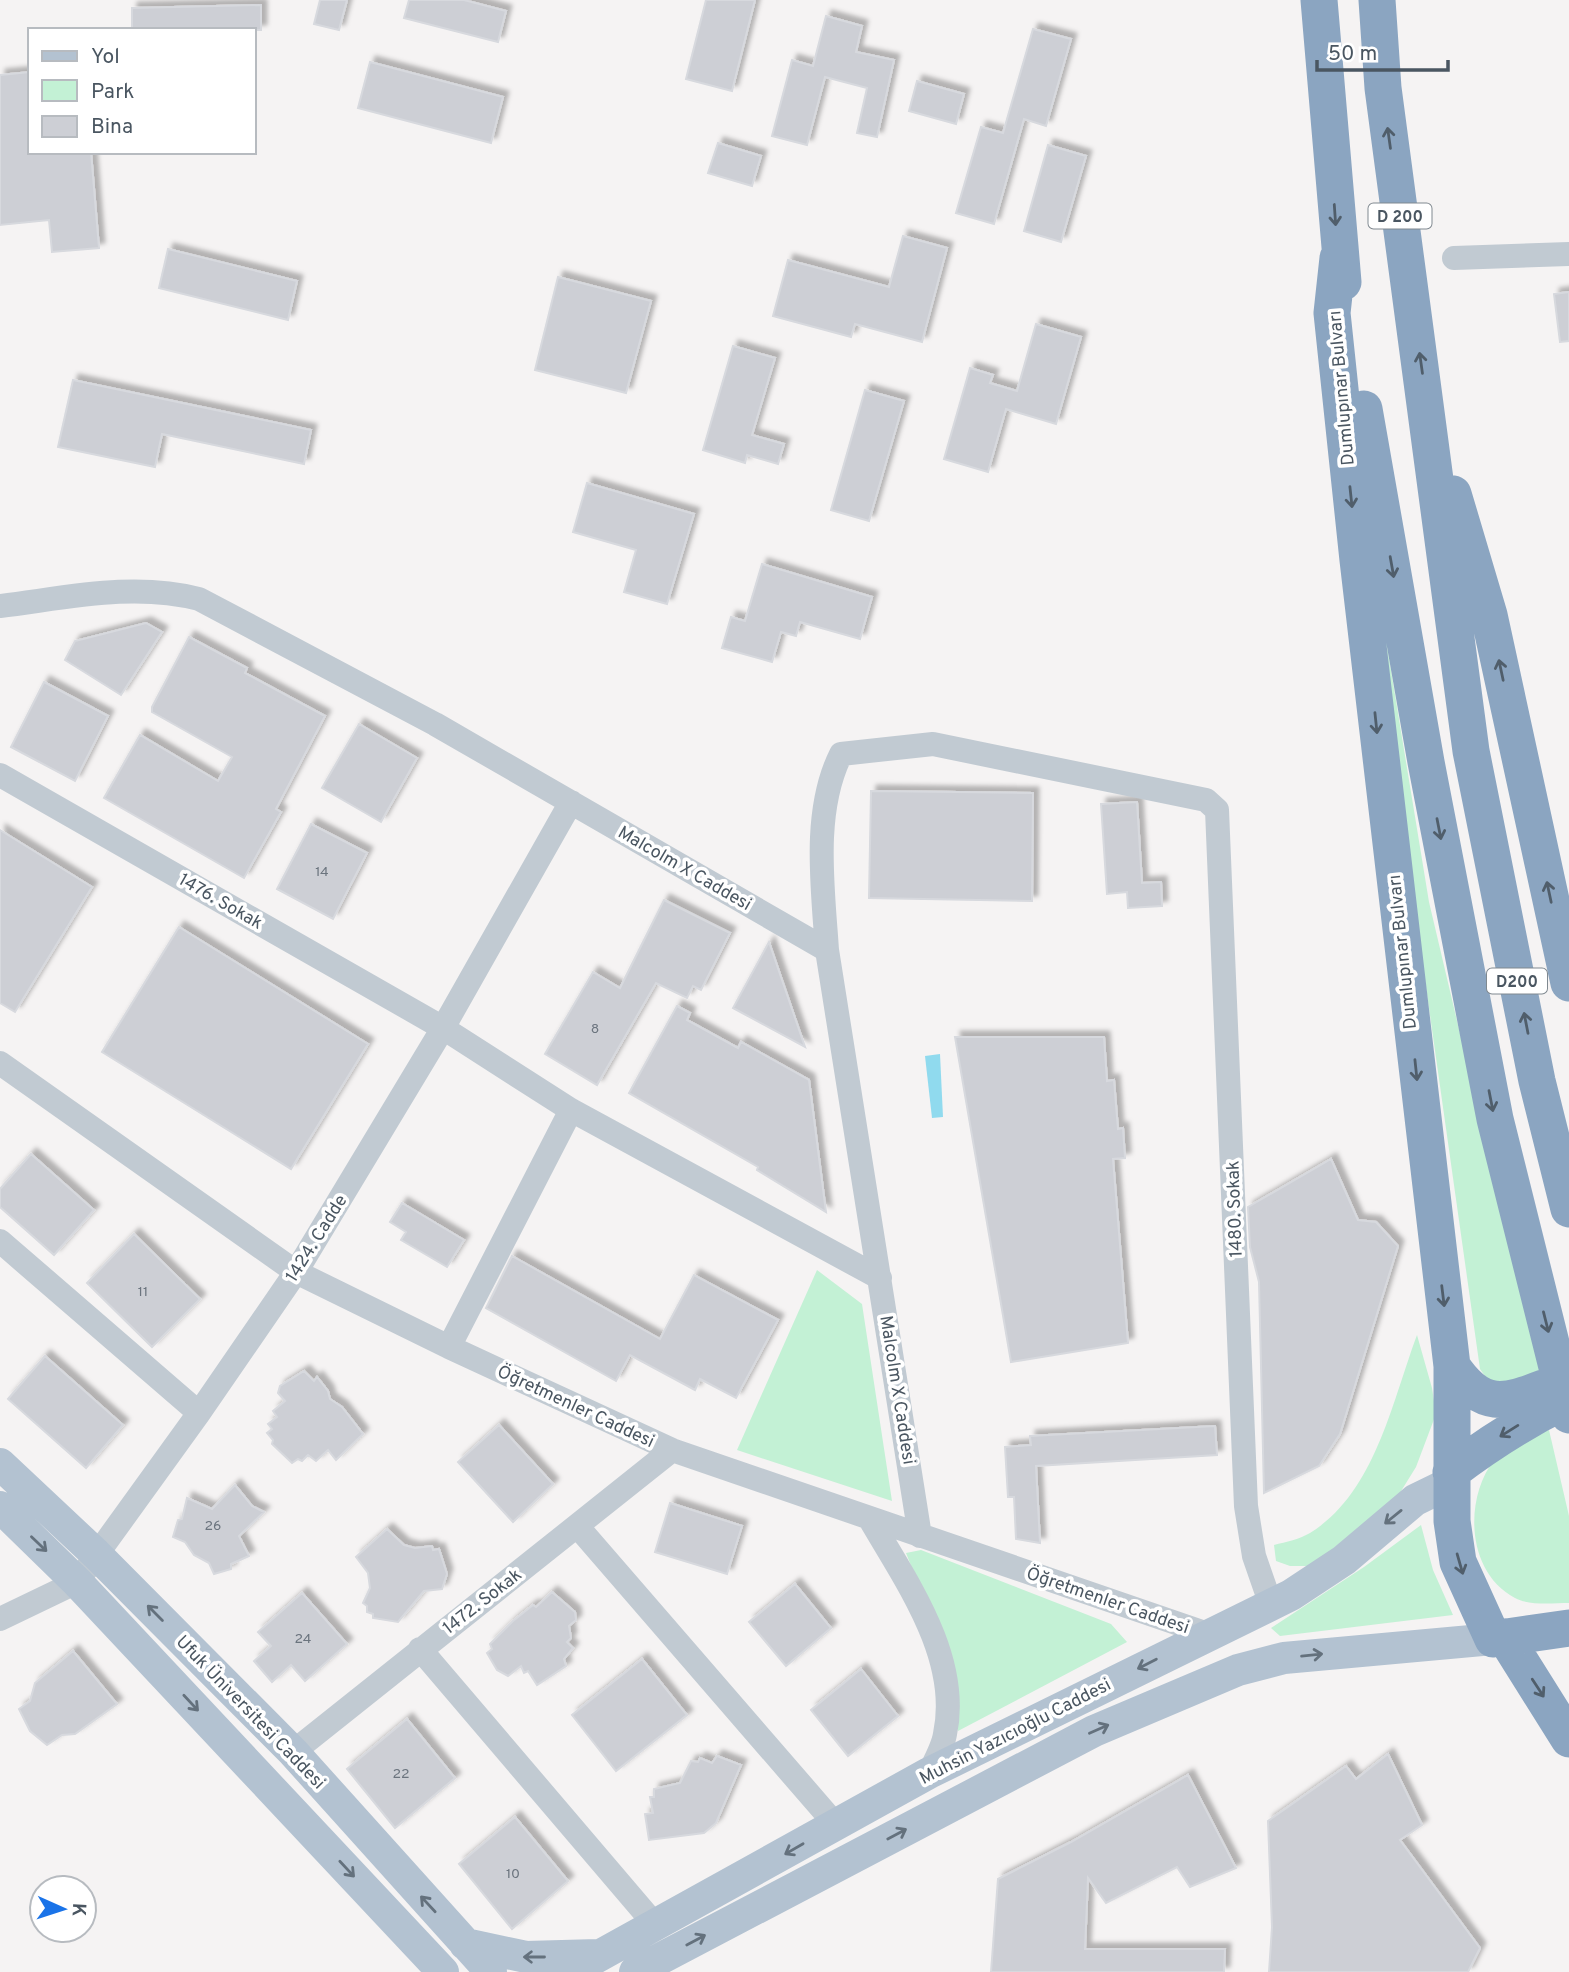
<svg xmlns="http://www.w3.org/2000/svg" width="1569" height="1972" font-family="Overpass,sans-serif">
<defs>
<filter id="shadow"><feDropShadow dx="5.5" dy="-5.5" stdDeviation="2" flood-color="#0004"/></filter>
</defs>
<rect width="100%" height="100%" fill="#f5f3f3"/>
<path fill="#c3f1d5" d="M1368,530L1429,902L1542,1381L1489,1382L1480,1369L1362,534Z
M817,1270L862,1304L892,1501L737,1450Z
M1417,1335L1432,1388L1436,1414L1416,1467L1398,1496L1312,1566H1290L1276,1561L1274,1545C1286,1542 1300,1539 1310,1533C1375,1493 1392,1402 1417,1335Z
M1549,1430L1569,1516V1603C1553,1603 1530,1606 1515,1598C1466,1572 1464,1499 1494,1460C1498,1455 1502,1447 1508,1444C1520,1437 1536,1434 1549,1430Z
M1421,1525L1433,1570L1453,1615L1280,1636L1271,1628L1364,1567Z
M921,1550L1111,1624L1127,1642L958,1731L948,1659L906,1553Z"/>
<path fill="#90daee" d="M940,1054L943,1117L932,1118L925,1056Z"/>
<path fill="#cdcfd5" stroke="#d7d9de" stroke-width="2" filter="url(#shadow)" d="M320,0H347L339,30L314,24Z
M409,0H464L506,11L498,42L404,18Z
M706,0H755L732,91L686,79Z
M261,5V30H132V8Z
M826,16L862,26L856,52L894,60L877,137L857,133L867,88L825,77L807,145L772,136L792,60L813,66Z
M1033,29L1071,39L1046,126L1024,119L994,224L956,213L981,127L1003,133Z
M370,62L503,97L491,143L358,108Z
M30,72V152H91L99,248L52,252L49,220L0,225V75Z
M917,81L964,94L956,124L909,111Z
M718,143L761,156L752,186L708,173Z
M1048,145L1086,156L1061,242L1024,231Z
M903,236L947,248L922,342L855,324L851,337L773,316L788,260L889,287Z
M168,249L297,281L288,320L159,288Z
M558,277L651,301L626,393L535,370Z
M1569,292V341L1560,342L1554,294Z
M1036,324L1081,337L1056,424L1006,409L988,472L944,459L970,368L993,375L990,383L1017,391Z
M733,346L775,358L752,435L784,444L778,464L747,455L745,463L703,450Z
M73,380L311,430L304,464L162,434L155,467L58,447Z
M865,390L904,401L869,521L831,510Z
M587,483L694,514L667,604L624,592L636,550L573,532Z
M762,564L872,597L860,639L800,622L796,636L781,632L772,662L722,648L731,617L745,621Z
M146,623L162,632L121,695L65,660L75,641Z
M189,637L247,668L245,673L325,716L276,809L281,812L244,878L104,798L140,735L218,781L232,757L152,712V707Z
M44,682L108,716L75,781L11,747Z
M359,724L417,758L381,822L322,788Z
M871,791L1033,793L1032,901L869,898Z
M1137,802L1142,883L1161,882L1162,906L1128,908L1127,892L1107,894L1101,804Z
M311,824L367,853L333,919L277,889Z
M0,830L92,887L15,1012L0,1003Z
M664,900L730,933L701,990L693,986L687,998L656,983L597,1085L545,1054L593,972L620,988Z
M179,927L368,1044L291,1169L102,1052Z
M769,942L805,1047L733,1008Z
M677,1006L690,1013L687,1020L738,1048L741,1042L809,1080L826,1212L757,1170L758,1167L629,1093Z
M955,1037H1104L1107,1081L1114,1080L1118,1129L1123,1128L1125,1158L1113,1159L1128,1343L1011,1362Z
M31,1154L94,1210L54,1255L0,1207V1189Z
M1331,1159L1358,1220L1376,1222L1398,1246L1340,1434L1319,1466L1264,1493L1259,1282L1250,1247L1248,1207Z
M402,1203L464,1240L447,1267L401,1240L406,1232L390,1222Z
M134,1234L200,1299L152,1347L87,1283Z
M512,1256L660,1339L694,1275L778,1320L736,1398L700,1379L695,1390L630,1355L616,1381L486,1308Z
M45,1356L123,1425L86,1468L8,1399Z
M304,1371L314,1381L317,1377L328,1391L330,1399L342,1407L363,1434L336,1460L328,1450L316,1461L308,1455L302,1461L298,1459L292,1463L272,1444L273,1440L267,1433L272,1429L268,1424L277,1417L273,1411L285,1401L278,1393L280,1386Z
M499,1425L553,1484L513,1522L458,1462Z
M1215,1426L1217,1455L1036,1466L1040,1543L1016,1539L1014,1497H1008L1005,1447L1031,1445L1030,1436Z
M235,1485L252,1506L264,1512L239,1536L249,1556L231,1564V1569L214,1574L209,1563L194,1555L185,1542L173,1537L178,1520L182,1519L187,1498L212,1509Z
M670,1503L742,1526L727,1574L655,1552Z
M387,1529L404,1545L415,1548L432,1546L433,1550L439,1549L447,1574L442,1589L424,1591L398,1622L373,1618V1614L367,1612V1606L363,1603L370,1588L368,1573L356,1557Z
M795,1584L831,1628L786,1666L749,1622Z
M552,1592L575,1612L576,1620L569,1626L571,1638L567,1642L573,1648L564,1659L566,1666L537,1685L528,1671L524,1673L521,1666L508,1676L497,1670L487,1653L492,1649L490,1644L513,1621L533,1605L536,1607Z
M302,1593L347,1644L305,1681L291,1665L272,1682L254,1661L271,1646L258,1632Z
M73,1651L117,1704L75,1734L62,1735L47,1745L30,1731L19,1709L30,1701L35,1683Z
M642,1659L687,1715L616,1771L572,1715Z
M861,1669L898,1716L848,1756L811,1710Z
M407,1719L455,1778L395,1828L347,1769Z
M1388,1754L1422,1825L1400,1840L1480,1948L1468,1972H1269L1272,1927L1268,1821L1346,1766L1356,1779Z
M717,1756L741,1765L716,1823L704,1833L649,1840L645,1814L653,1813L650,1797H654V1789L680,1783L691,1761L698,1762L700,1758L712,1763Z
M1188,1775L1236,1868L1190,1887L1177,1867L1106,1903L1088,1878L1085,1949H1225L1224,1972H991L998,1879L1071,1842Z
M515,1817L568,1881L512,1929L459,1864Z"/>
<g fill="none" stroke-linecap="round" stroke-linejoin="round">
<path stroke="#c1cad2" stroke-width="24" d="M1454,258L1569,254
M0,606C66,598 133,582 199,599L435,724L827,950L920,1536
M0,775L443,1028L571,1110L880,1278
M827,950C823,888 812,812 841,754L933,744L1206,800L1217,810L1246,1506L1254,1556L1271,1605
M0,1063L296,1272L449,1347L672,1450L1208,1634
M0,1241L199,1413
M449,1347L571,1110
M871,1521C907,1583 961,1658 945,1734C943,1747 935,1761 929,1773
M578,1527L836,1825
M0,1619L77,1582L199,1413L296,1272L443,1028L571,802
M420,1649L657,1927
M293,1752L672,1450"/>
<path stroke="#b3c2d1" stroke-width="32" d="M0,1464L96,1554L293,1752L491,1972
M0,1507L77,1582L443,1972
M465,1944L526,1957L598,1955
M570,1972L929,1773L1291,1595L1344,1560L1415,1500L1452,1482
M635,1972L1094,1731L1238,1670L1284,1658L1493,1639"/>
<path stroke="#8ba5c1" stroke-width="37" d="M1319,0L1343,282
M1377,0L1383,88L1471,751L1537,1081L1569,1209
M1338,258L1332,313L1358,560L1452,1366V1521L1458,1562L1493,1639L1569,1628
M1364,409L1426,762L1495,1119L1569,1415
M1453,494L1489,615L1569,983
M1452,1366C1487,1418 1513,1398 1563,1381
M1451,1472C1489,1443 1527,1419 1569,1399
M1505,1637L1569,1739"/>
</g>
<defs><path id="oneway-shaft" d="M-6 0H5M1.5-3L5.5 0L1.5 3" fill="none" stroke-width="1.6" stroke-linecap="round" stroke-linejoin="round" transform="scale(1.75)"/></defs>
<g stroke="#505e6b">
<use href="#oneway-shaft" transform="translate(1389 138) rotate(-98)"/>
<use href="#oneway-shaft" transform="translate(1335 215) rotate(86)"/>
<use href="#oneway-shaft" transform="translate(1421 363) rotate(-98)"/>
<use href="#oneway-shaft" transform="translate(1351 497) rotate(84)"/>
<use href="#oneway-shaft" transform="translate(1392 567) rotate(80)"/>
<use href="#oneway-shaft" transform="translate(1501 670) rotate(-102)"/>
<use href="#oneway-shaft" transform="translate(1376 723) rotate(84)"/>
<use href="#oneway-shaft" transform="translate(1439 829) rotate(79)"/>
<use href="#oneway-shaft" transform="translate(1549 892) rotate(-102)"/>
<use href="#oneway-shaft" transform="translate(1526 1023) rotate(-101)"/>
<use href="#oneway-shaft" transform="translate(1416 1070) rotate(84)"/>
<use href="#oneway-shaft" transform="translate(1491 1101) rotate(79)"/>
<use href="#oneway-shaft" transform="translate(1443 1296) rotate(83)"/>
<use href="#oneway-shaft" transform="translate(1546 1322) rotate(76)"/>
<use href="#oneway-shaft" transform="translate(1509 1431) rotate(148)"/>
<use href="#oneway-shaft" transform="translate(1460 1564) rotate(74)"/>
<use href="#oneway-shaft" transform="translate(1538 1688) rotate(57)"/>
</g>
<g stroke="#64717d">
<use href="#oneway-shaft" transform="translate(1393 1517) rotate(141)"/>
<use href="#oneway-shaft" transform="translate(39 1544) rotate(44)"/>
<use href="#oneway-shaft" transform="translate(155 1613) rotate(-135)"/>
<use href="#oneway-shaft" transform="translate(1312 1655) rotate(-6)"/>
<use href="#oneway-shaft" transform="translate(1147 1664) rotate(153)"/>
<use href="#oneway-shaft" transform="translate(191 1703) rotate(47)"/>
<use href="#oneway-shaft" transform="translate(1099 1729) rotate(-24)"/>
<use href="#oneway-shaft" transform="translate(897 1834) rotate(-28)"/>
<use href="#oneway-shaft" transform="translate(794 1849) rotate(150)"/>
<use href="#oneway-shaft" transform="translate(347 1869) rotate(47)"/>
<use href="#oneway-shaft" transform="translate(428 1904) rotate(-133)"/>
<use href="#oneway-shaft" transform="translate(696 1940) rotate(-28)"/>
<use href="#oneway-shaft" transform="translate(534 1957) rotate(-180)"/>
</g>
<g text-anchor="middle" stroke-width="7" stroke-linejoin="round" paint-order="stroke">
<g font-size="14" fill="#6b747e">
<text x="322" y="876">14</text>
<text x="595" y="1033">8</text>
<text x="143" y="1296">11</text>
<text x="213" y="1530">26</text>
<text x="303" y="1643">24</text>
<text x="401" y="1778">22</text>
<text x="513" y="1878">10</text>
</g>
<g fill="#fff" stroke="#808990" stroke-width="2">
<rect x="1368.5" y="203.5" width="63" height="25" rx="5"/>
<rect x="1487" y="968.5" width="60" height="25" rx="5"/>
</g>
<g font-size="16" font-weight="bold" fill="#4a5661">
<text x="1400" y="222">D 200</text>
<text x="1517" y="987">D200</text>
</g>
<g font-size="18" fill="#4a5661" stroke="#fff">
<text transform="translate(1341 388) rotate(-95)" y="6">Dumlupınar Bulvarı</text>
<text transform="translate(685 868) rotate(30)" y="6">Malcolm X Caddesi</text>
<text transform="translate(221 901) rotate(30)" y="6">1476. Sokak</text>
<text transform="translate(1402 952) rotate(-96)" y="6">Dumlupınar Bulvarı</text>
<text transform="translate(1234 1209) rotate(-92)" y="6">1480. Sokak</text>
<text transform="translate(316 1238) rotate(-58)" y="6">1424. Cadde</text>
<text transform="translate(898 1390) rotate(81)" y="6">Malcolm X Caddesi</text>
<text transform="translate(576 1406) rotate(25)" y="6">Öğretmenler Caddesi</text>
<text transform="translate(1108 1600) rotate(19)" y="6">Öğretmenler Caddesi</text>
<text transform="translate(482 1601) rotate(-38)" y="6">1472. Sokak</text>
<text transform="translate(251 1712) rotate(46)" y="6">Ufuk Üniversitesi Caddesi</text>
<text transform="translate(1015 1731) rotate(-27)" y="6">Muhsin Yazıcıoğlu Caddesi</text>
</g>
</g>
<rect x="28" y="28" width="228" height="126" fill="#ffffff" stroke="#b7bbc0" stroke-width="2"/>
<rect x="42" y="51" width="35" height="10" fill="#b3c2d1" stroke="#b7bbc0" stroke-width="2"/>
<text x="91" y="63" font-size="21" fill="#4a5661">Yol</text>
<rect x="42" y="80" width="35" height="21" fill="#c3f1d5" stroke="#b7bbc0" stroke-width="2"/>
<text x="91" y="98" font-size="21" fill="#4a5661">Park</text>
<rect x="42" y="116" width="35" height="21" fill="#cdcfd5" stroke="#b7bbc0" stroke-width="2"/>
<text x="91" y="133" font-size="21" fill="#4a5661">Bina</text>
<g transform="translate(63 1909) rotate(93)"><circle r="33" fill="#ffffff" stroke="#b7bbc0" stroke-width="2"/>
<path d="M0-5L12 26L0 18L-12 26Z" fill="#1a73e8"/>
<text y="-10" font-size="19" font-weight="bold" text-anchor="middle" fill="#4a5661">K</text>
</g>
<path d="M1317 60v10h131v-10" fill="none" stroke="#4a5661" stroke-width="3.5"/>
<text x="1328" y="60" font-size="21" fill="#4a5661" stroke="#ffffff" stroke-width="5" paint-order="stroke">50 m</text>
</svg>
